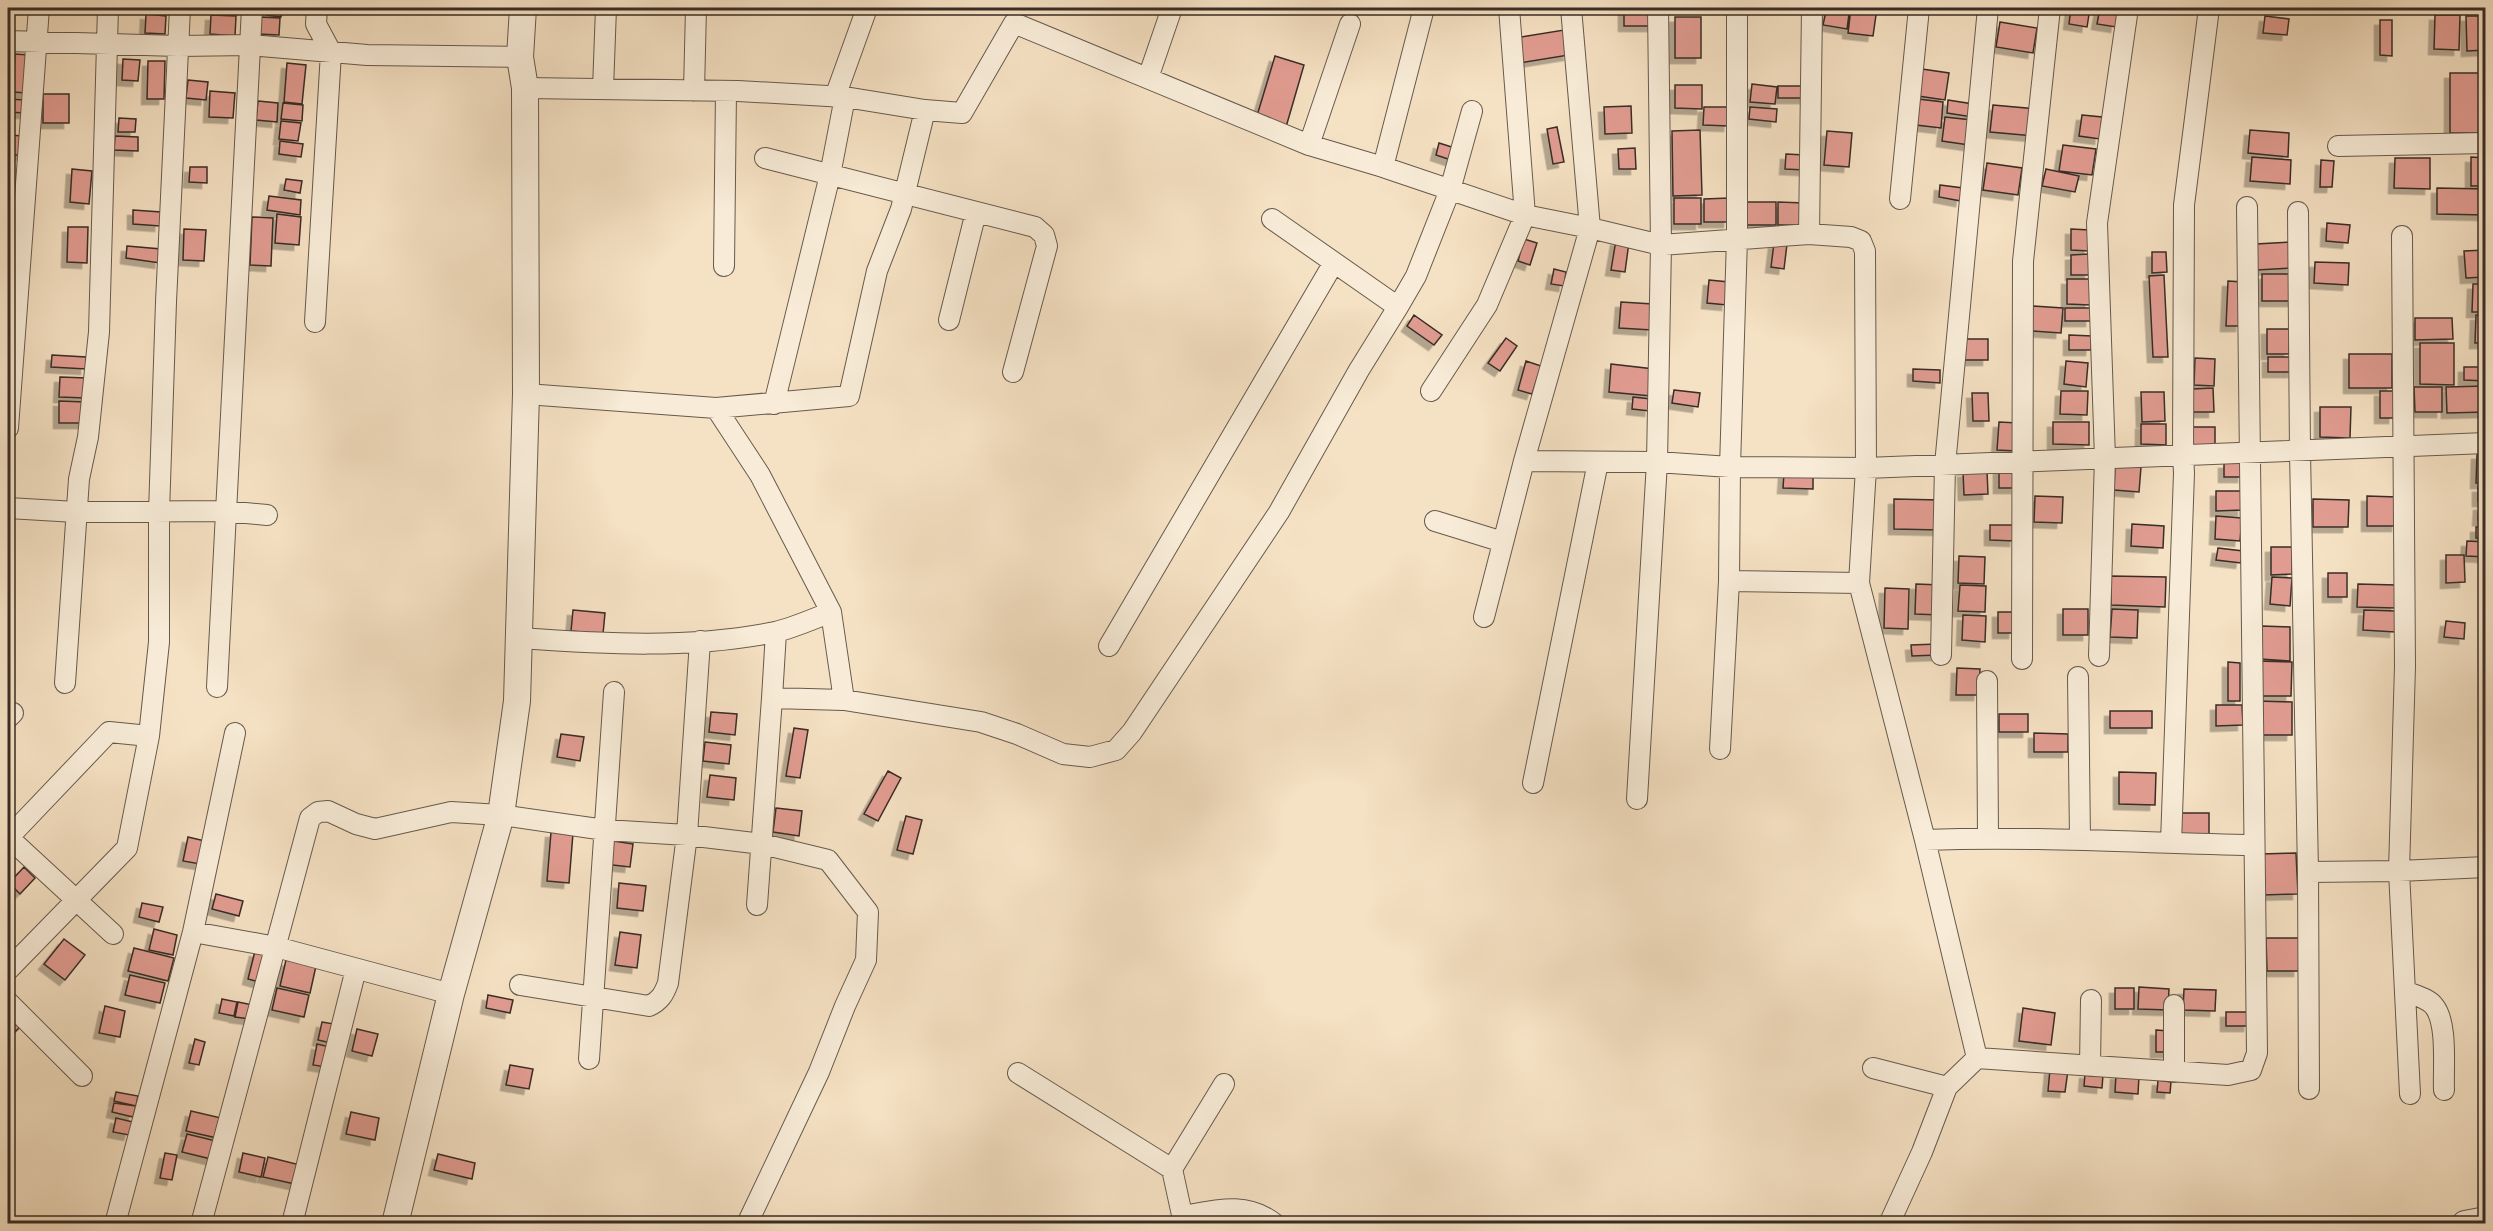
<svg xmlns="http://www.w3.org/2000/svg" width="2493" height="1231" font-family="Cardo,serif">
<defs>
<filter id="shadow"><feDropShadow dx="-5.5" dy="5.5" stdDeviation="0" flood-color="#0004"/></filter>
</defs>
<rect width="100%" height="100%" fill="#f5e1c3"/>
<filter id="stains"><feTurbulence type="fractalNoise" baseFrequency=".00333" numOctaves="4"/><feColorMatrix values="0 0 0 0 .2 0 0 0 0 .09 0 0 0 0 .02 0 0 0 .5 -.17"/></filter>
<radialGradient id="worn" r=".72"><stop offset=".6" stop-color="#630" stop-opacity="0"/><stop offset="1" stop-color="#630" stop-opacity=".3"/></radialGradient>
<path fill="#e19c91" stroke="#382d26" stroke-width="1.5" filter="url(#shadow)" d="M266,8H282L281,17L266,15Z
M1624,8H1654V26H1624Z
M1851,8H1877L1873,36L1848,33Z
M2071,8H2090L2087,27L2069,24Z
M2100,8H2119L2116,27L2097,24Z
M1826,11L1849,14L1847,29L1823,25Z
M146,14L166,16L165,34L145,33Z
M211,15L236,16L235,36L210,34Z
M2435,15H2460L2459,50L2434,49Z
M2265,16L2289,19L2287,35L2263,33Z
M2466,16H2486V50L2467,51Z
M259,17L280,18L279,35L258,34Z
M1675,17H1701V58H1675Z
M2380,20H2392V56L2380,55Z
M2000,22L2037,28L2033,53L1996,47Z
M1564,30L1569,55L1520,63L1515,38Z
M15,54L29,55L26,93L13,92Z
M1275,56L1304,65L1286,127L1256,119Z
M123,59L140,60L138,81L122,80Z
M148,61H165L164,99H147Z
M287,63L306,65L302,104L284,102Z
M1922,69L1949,73L1945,100L1918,96Z
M2450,73H2486V133H2450Z
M188,80L208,82L206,100L186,98Z
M1752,84L1777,87L1775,104L1750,102Z
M1675,85H1702V109L1675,108Z
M1778,86H1805V98H1778Z
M210,91L235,93L233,118L209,117Z
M43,94H69V123H43Z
M8,99L26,100L25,113L8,112Z
M1918,99L1943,102L1941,128L1916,125Z
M1948,100L1973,104L1972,117L1947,113Z
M258,101L278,103L277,122L256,120Z
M283,103L303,105L302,121L281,119Z
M1993,105L2037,109L2034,136L1990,132Z
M1631,106L1632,133L1605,134L1604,107Z
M1704,107H1730L1729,126L1703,125Z
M1750,107L1777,109L1776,122L1749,119Z
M2082,115L2102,117L2100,139L2079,136Z
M1945,117L1972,120L1969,145L1942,141Z
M119,118L136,119L135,132H118Z
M281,121L301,123L298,141L279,139Z
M1557,127L1564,162L1553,164L1547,129Z
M1700,130L1702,195L1673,196L1672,131Z
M2250,130L2289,133L2288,157L2248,153Z
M1827,131L1852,133L1849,167L1824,165Z
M8,135L23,136L22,155H8Z
M115,136L138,137V151L114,150Z
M280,141L303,144L301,157L279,154Z
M1439,143L1455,148L1451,160L1436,155Z
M2063,145L2096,149L2092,175L2059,171Z
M1635,148L1636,169H1619L1618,149Z
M1786,154L1805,155L1804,170L1785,169Z
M2252,157L2291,160L2290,184L2250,181Z
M2471,157L2486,158V186H2471Z
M2395,158H2430V189L2394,188Z
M2321,160L2334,161L2332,187H2320Z
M1987,163L2022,168L2018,195L1983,190Z
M190,167H207V183L189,182Z
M72,169L92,171L89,204L70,202Z
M2046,169L2079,176L2075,192L2042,186Z
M286,179L302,181L300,193L284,190Z
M1940,185L1963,188L1961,201L1939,197Z
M2437,188L2486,189V215L2437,214Z
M8,191H20L19,203H8Z
M269,196L301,200L300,215L267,210Z
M1674,198H1701V224H1674Z
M1729,198V222H1704V199Z
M1747,202H1776V225H1747Z
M1778,202L1804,203V225H1778Z
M133,210L161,212L160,226L133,224Z
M277,214L301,217L299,245L275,243Z
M252,217L273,218L271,266L250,265Z
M2327,223L2350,225L2348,243L2326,241Z
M68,227H88L87,263L67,262Z
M184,229L206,230L204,261L183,260Z
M2071,229L2090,230L2089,251L2071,250Z
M1524,239L1537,243L1530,265L1518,261Z
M1616,240L1629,242L1625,272L1611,270Z
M2291,242L2292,268L2257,270L2256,244Z
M1774,243L1787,244L1784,269L1771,267Z
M127,246L161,249L160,263L126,258Z
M2486,250V277L2466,278L2464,251Z
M2152,252H2166L2167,272L2152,273Z
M2089,254L2090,275H2071V255Z
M2315,262L2349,263L2348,285L2314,283Z
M1554,269L1566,272L1564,286L1551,284Z
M2262,274H2294V301H2262Z
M2164,275L2168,357H2153L2149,276Z
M2067,279H2091L2090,305L2067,304Z
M1709,280L1729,282L1727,305L1707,303Z
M2228,281L2243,282L2241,326H2226Z
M2473,284H2486V312H2472Z
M1621,302L1653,304L1652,330L1619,328Z
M2033,306L2063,308L2061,333L2031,331Z
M2065,308H2091V321H2065Z
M1414,315L1442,335L1434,345L1407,326Z
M2476,315H2486V343H2475Z
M2415,318H2452L2453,339L2415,340Z
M2267,329H2290L2289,354H2267Z
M2069,335L2092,336L2091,350H2069Z
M1506,338L1517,346L1500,371L1488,363Z
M1963,339H1988V360H1963Z
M2420,343H2454V385L2420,384Z
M2349,354H2392V388H2349Z
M52,355L86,357V369L51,367Z
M2268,357H2293V372H2268Z
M2195,358L2215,359L2214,386L2194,385Z
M1526,361L1541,366L1532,394L1518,390Z
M2066,361L2088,363L2086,387L2064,384Z
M1611,364L1654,369L1651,396L1609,392Z
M2464,367H2486V381L2464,380Z
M1913,369L1940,370V383L1913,381Z
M60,377L87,378L86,398L59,397Z
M2486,386V412L2447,413L2446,387Z
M2414,387H2442V412H2415Z
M2213,388L2214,412H2193L2192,389Z
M1674,390L1700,393L1698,407L1672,403Z
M2061,391H2088L2087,415L2060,414Z
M2380,391H2395L2394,418H2380Z
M2141,392H2164L2165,421L2142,422Z
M1972,393H1988L1989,421H1973Z
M1633,397L1651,399L1650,411L1632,409Z
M59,401L85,402V423H59Z
M2320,407H2351L2350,438L2320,437Z
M1999,422L2018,423L2016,451L1997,450Z
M2053,422H2089V445L2053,444Z
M2141,424H2166V445L2141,444Z
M2191,427H2215V445H2191Z
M2477,454H2486V483H2476Z
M2224,463H2243V477H2224Z
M2115,465L2141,467L2139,492L2114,490Z
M2016,468V488H1999V469Z
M1987,471L1988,494L1964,495L1963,472Z
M1784,473L1813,474V489L1783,488Z
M2478,487H2486V501H2478Z
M2216,491H2242L2243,510L2216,511Z
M2035,496L2063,497L2062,523L2034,522Z
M2367,496L2397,497V526H2367Z
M1894,499L1940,500V530L1894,529Z
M2313,499L2349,500L2348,527H2313Z
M2479,505H2486V521L2478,520Z
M2216,516L2242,518L2240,541L2215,539Z
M2132,524L2164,526L2163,548L2131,546Z
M1990,525H2015V541L1990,540Z
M2476,527H2486V538H2476Z
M2467,541L2486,542V557L2466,556Z
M2271,547H2292V574L2271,575Z
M2218,548L2243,551L2241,563L2216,560Z
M2446,555H2464L2465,582L2446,583Z
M1959,556L1985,557L1984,584L1958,583Z
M2328,573H2347V597H2328Z
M2111,576L2166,577L2165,607L2111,605Z
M2272,577L2292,578L2290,606L2270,604Z
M1916,584L1941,585L1940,615L1915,614Z
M2358,584L2396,585V608L2357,607Z
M1960,585L1986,586L1985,612L1958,611Z
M1885,588L1909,589L1908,629L1884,628Z
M2063,609H2088V635H2063Z
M2112,609L2138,610L2137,638L2110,637Z
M573,610L605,613L603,634L571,631Z
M2364,610L2396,611L2395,632L2363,630Z
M1998,612H2014V633H1998Z
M1963,615L1986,616L1985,642L1962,640Z
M2446,621L2465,623L2464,639L2444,637Z
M2261,626L2290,627V661L2260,659Z
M1937,644L1938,655L1912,656L1911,645Z
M2257,661L2292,662L2291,696H2257Z
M2228,662L2240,663V701H2228Z
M1957,668L1980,669L1979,695H1956Z
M2256,701L2292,702V735H2256Z
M2216,705H2242L2243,725L2216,726Z
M2110,711H2152V728H2110Z
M711,712L737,714L735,735L709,732Z
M1999,714H2028V732H1999Z
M794,728L808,730L800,778L786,776Z
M2034,733L2068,734V752H2034Z
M561,734L584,737L580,761L557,757Z
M705,742L731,745L729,764L703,761Z
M888,771L901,778L878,821L864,814Z
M2119,772L2156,773L2155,805L2119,804Z
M710,775L736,778L734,800L707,797Z
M776,808L802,811L799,836L773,832Z
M2180,813H2209V835L2180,834Z
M906,816L922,820L913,854L897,850Z
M551,832L573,833L569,883L547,881Z
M188,837L205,841L200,864L183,861Z
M607,840L633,844L630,867L604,864Z
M2296,853L2298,894L2262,895L2261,854Z
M24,867L35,878L20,894L9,883Z
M619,883L646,886L643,911L617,908Z
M216,894L243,901L239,916L212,909Z
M142,903L163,907L159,922L139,917Z
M154,929L177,935L173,955L149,950Z
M620,932L641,935L637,968L615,965Z
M2266,938H2299V971H2267Z
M64,939L85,955L65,980L44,964Z
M134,948L174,958L168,981L128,971Z
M255,951L266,954L259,982L248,979Z
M286,960L316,966L310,993L280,986Z
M130,975L165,983L160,1003L125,995Z
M2139,987L2169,989L2168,1010L2138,1009Z
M277,988L309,995L304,1017L272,1010Z
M2115,988H2134V1009H2115Z
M2184,989L2216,990L2215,1011L2183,1010Z
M488,995L513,1000L510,1013L486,1008Z
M222,999L237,1002L234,1016L219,1013Z
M238,1002L253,1005L250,1019L235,1017Z
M105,1006L125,1011L120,1037L99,1033Z
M2023,1008L2055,1013L2051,1045L2019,1041Z
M14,1010L25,1022L8,1039V1017Z
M2226,1012H2249V1026H2226Z
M322,1022L334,1024L331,1043L318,1040Z
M357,1029L378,1034L372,1056L352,1051Z
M2156,1030L2169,1031V1052H2156Z
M195,1039L205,1042L199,1065L189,1063Z
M317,1044L330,1047L326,1067L313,1065Z
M510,1065L533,1069L529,1089L506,1085Z
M2050,1069L2068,1070L2065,1092L2048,1091Z
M2085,1073L2103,1075L2102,1088L2084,1086Z
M2116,1074L2139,1076L2138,1094L2115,1092Z
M2158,1080L2171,1082L2170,1093L2157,1092Z
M116,1092L138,1096L136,1106L114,1101Z
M114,1103L136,1106L133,1117L112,1112Z
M191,1111L221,1118L217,1138L186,1131Z
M351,1112L379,1118L375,1140L346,1134Z
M116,1118L133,1122L129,1135L113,1132Z
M187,1134L216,1141L211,1159L182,1152Z
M165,1153L177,1155L172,1180L160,1178Z
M243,1153L265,1158L261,1177L239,1172Z
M438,1154L475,1163L472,1179L434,1170Z
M268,1157L300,1165L295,1184L263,1177Z"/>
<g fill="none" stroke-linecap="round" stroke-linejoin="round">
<defs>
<path id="minor" d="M1737,8V238L1730,467L1729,581L1859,583
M8,41L178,46L250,45L367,55L520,57
M1148,78L1172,8
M525,88L738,91L845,97L925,110L962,113L1014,23L1309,145L1383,167L1525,215L1590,228L1661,245L1809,234L1851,237L1861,241L1865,251L1866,468L1859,583L1925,840L1977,1058L2228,1075L2251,1070L2257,1053L2247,207
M603,89L606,8
M694,91L696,8
M835,97L867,8
M1309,145L1350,24
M2338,146L2486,143
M765,158L1035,227L1044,235L1047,246L1013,372
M1383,167L1424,8
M1900,199L1919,8
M2298,212L2300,452L2308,872
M1272,219L1398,307
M1809,234L1812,8
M2402,236L2405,666L2399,871L2410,1094
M724,266L726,91
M949,320L976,212
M315,322L331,52L316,24L317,8
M1431,391L1487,305L1525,215L1509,8
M526,394L716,408L849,396L877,271L901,209L925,110
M774,404L830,175L845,97
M716,408L760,475L831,612L844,700
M8,428L39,8
M1524,461L1657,462L1730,467L1866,468L2486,443
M8,508L76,512L225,511L267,515
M1435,521L1503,542
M1484,617L1524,461L1590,228L1571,8
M519,638C604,644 691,649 775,632C793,628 813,619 831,612
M1109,646L1333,264
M1941,655L1945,465L1988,8
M2099,656L2105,458L2097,223L2128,8
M2022,659L2023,261L2050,8
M2078,677L2080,839
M1987,681L1988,838
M65,683L79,479L88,437L99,332L108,8
M217,687L252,8
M772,698L776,632
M8,718L13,713
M1720,749L1729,581
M1533,783L1598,462
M1637,799L1657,462L1661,245L1658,8
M8,837L113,934
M8,838L109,732L149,736
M1925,840C2035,836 2144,843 2254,845
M2171,843L2184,473L2183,456L2184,205L2209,8
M757,905L772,698L844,700L981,722L1017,734L1063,754L1090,757L1116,750L1132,732L1279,512L1359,370L1398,307L1416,276L1450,190L1472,111
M193,932L276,947L451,994
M8,970L127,848L149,736L159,642V513L166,302L180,8
M520,985L649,1006C660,1001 664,994 668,983L687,835L700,641
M2405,991C2414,995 2428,998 2434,1006C2448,1023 2443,1068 2444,1090
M8,1002L82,1076
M589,1059L614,692
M2090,1066L2091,1000
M1873,1068L1947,1087
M2174,1072V1005
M1018,1073L1172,1169L1184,1224
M2309,1089L2308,872L2399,871L2486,867
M1172,1169L1224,1084
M1183,1216C1216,1210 1247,1201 1275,1224
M115,1224L193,932L235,733
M201,1224L310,818L318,812L328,811L356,824L375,829L451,812L501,815L605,830L687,835L762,844L828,860L868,912L866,960L845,1006L819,1072L747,1224
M292,1224L356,969
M1889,1224L1922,1152L1947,1087L1977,1058"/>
<path id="tertiary" d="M395,1224L451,994L501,815L517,701L526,394L525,88L520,57L523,8
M2465,1224L2486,1220"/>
</defs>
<use href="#minor" stroke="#675a4d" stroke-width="22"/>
<use href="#tertiary" stroke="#675a4d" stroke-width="28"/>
<use href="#minor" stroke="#f8ecd8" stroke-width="20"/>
<use href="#tertiary" stroke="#f8ecd8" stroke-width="26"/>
</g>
<rect width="2493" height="1231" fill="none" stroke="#f5e1c3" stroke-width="30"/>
<rect x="9" y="9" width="2475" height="1213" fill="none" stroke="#382d26" stroke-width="3"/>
<rect x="15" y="15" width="2463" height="1201" fill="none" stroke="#382d26" stroke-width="1.5"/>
<rect width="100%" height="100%" filter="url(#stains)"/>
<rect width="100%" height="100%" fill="url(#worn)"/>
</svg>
